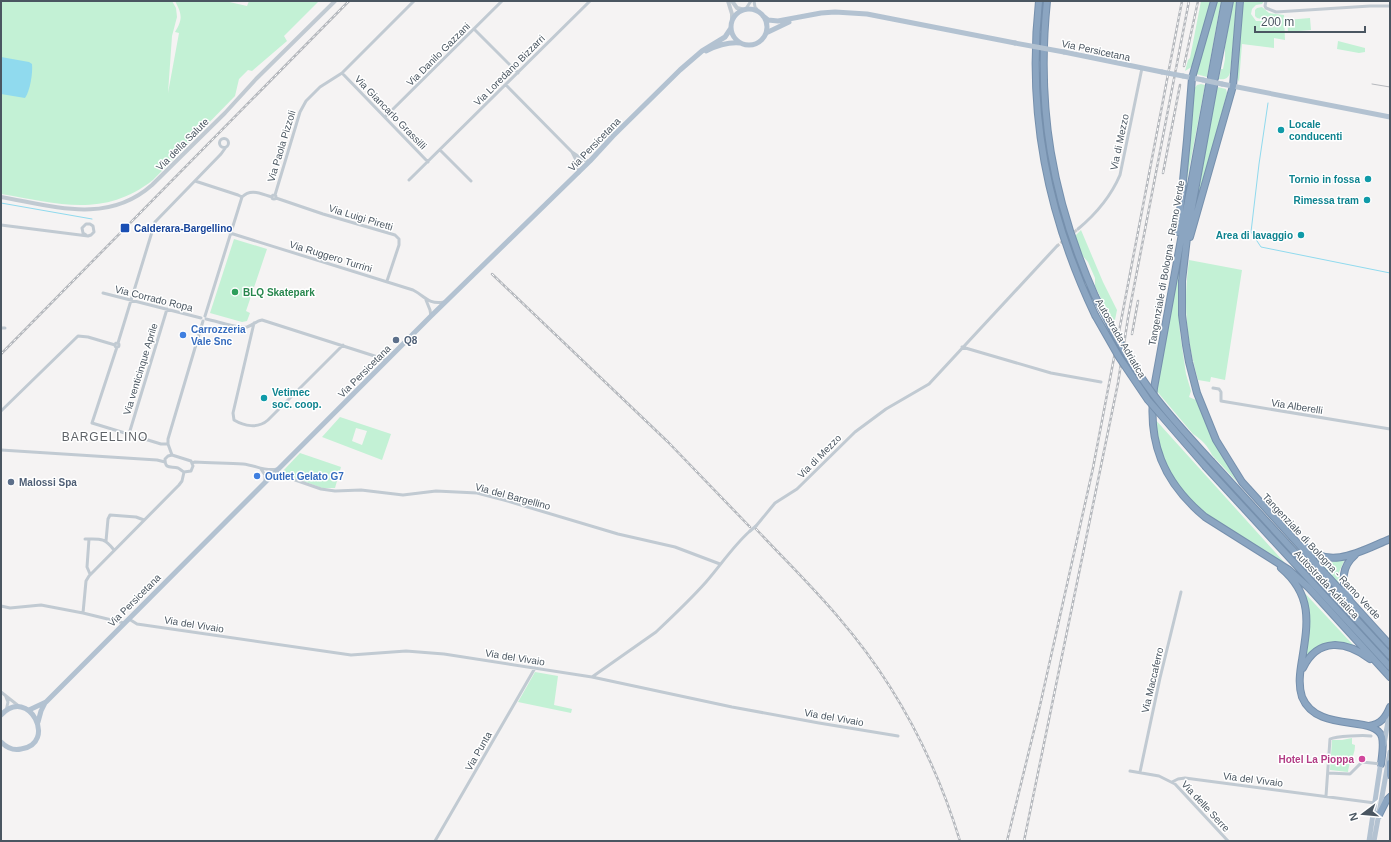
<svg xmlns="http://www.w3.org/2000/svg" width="1391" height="842" font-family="Arial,sans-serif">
<rect width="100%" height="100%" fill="#f5f3f3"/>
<path fill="#c3f1d5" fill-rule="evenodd" d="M1,1H172L176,8L177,17L172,36L168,93L179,33L175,32C183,19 182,14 175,1H225L247,6L249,1H319L284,36L287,41L252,71L248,70L239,79L235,96L153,180C103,219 57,203 1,194Z
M1201,1H1212L1193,66L1185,71L1188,60L1190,58Z
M1216,1H1221L1207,77L1196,74Z
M1233,1H1237L1230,73C1228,79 1224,80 1219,79L1221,69H1223L1225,59V47Z
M1242,1H1264L1262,4L1256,5L1252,9L1251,14L1256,21H1261V19L1257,18L1255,16V10L1257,8L1262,7L1269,13L1284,15L1285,40L1274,38V48L1242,44L1239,82L1236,75Z
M1310,18L1311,30L1288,32L1287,20Z
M1338,41L1365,48V52L1359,53L1337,49Z
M1201,84L1205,85L1184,196L1194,89L1197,85Z
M1217,87L1226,89L1227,93L1199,196L1197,197Z
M1081,230L1103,282L1117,310L1114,325L1095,286V278L1088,262L1082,255L1075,236Z
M234,239L267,249L246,311L250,313L247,321L242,322L210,313Z
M1189,260L1242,270L1225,380L1211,377L1210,382L1198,380C1186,337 1183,305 1189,260Z
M1179,267L1178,305L1180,333L1186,374L1191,391L1189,397L1196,400L1213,440L1237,482L1212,455C1208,446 1201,439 1193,434L1155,389Z
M340,417L391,434L382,460L322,437ZM356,428L367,431L362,445L352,441Z
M1153,417L1284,562L1283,563L1206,515L1180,490L1161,458Z
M300,453L341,467L335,488H322L281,473Z
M1345,559L1339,572V582L1338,583L1317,560L1333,562Z
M1301,589L1355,647L1349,645L1314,649L1304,659L1308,630Z
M535,672L558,676L554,705L572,709L571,713L518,702Z
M1352,738V744L1355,745C1355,756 1349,761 1348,772L1330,770L1332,740H1342Z"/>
<path fill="#90daee" d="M1,57L29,62L32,64C33,73 30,91 25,98L1,94Z"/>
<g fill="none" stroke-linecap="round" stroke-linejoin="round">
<path stroke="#90daee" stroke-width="1" d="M1268,103L1259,164L1251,232L1261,247L1390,273
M1,203L92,219"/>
<path stroke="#caccce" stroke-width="3" stroke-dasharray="3 1.5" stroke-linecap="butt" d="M1057,246L1078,229"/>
<defs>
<path id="motorway" d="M1039,1C1027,112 1047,214 1095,315
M1047,1C1036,107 1052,199 1095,296
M1211,77L1225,1
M1215,78L1230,1
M1209,85L1154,388C1147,442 1163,482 1205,517L1289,570L1309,588L1390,677
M1214,86L1188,229L1182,281V315L1186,345L1189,362L1197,393L1216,440L1242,482L1390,645
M1178,232L1187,140L1192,78L1214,1
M1190,237L1233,86L1240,1
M1212,462L1390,656
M1206,467L1390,667
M1304,546C1330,571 1363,550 1390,539
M1281,568C1313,595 1308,623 1302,660C1300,672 1298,685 1302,697C1317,734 1375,714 1382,737C1384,745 1382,756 1381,764
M1350,596C1340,583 1342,566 1355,555
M1303,668C1318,637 1346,641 1370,659
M1369,726C1381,724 1386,717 1390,707
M1390,763V775
M1379,815L1386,801L1390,797"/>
</defs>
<use href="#motorway" stroke="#7690ad" stroke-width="8"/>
<path stroke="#c1cad2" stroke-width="3" d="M754,1L755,7L759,12
M1266,1L1265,6L1266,8L1276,12L1370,6H1390
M745,10L751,1
M474,29L518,73
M342,73L428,162
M506,85L572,152L576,160L579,173
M385,117L502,1
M219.5 143a4.5 4.5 0 1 1 9 0a4.5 4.5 0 1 1-9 0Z
M440,150L471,181
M572,152L584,160L589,161
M409,180L590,1
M195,181L238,195L242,197
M272 197a2 2 0 1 1 4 0a2 2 0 1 1-4 0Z
M275,195L300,112L306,101L320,87L342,73L414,1
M276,198L323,214L395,235L399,239V245L387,281
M1,225L88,236L91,235L94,232L93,226L90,224H86L82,228L83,233L86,235
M1078,229C1096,214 1111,196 1120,175L1142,68
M230,233L413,290C425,296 428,305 444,302
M103,293L201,318
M426,300L430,310L431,316
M205,316L242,197C251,188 261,194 272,197
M206,319C217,321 237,329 247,327C253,325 256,321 262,320L387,360
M254,323L233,413L234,420C244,426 258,429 268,420L343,345
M1,328H5
M115 345a2 2 0 1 1 4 0a2 2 0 1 1-4 0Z
M118,343L155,222L221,154L226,147
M117,347L92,423L161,444H168V439L203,321
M962,347L1051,373L1101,382
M1213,388L1219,389L1221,392V401L1390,429
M1,411L78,336L88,337L115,345
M129,434L167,309
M168,444L172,455
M1,450L157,460L165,462
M172,455L191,461L193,466L191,471L184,472C182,471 180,469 178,468C171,466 165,470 165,459L168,456Z
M192,463L195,462C211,463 227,463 243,464C255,465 265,472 277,469
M261,469L265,475V482
M275,473L321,489L335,491L361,490L403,495L436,491L477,493L504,500L618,534L675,547L720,564
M756,526L775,503L797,489L855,432L886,409L929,384L1057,246
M85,539C100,539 104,537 114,550
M89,539L87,567L90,574
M106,541L108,519L110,515L136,517L144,520
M1,606L10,608L41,605L83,613L124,623
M83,613L86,581L89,576L179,485L182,481L184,472
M129,619L137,624L351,655L406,651L444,654L592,677L732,707L819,723L898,736
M592,677L656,632C673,616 691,599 706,582C721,565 733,546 750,531
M1,692L20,707
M6,697L8,702L6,711
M1130,771L1159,776L1175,784L1228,841
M1140,772L1160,678L1181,592
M1328,773L1350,774L1362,762L1381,764
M1172,782L1178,779L1185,778L1375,803
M1326,796L1330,739C1336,736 1364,735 1371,736
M435,841L535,668"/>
<path stroke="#c1cad2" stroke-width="4" d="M728,1L732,14V22
M732,1L737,8L745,10
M1,197C53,206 107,225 152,185L225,113L256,79L335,1"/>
<path stroke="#b3c2d1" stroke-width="5" d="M731 27a18 18 0 1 1 36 0a18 18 0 1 1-36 0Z
M763,16L768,20L778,21L821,13L835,12L867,14L1015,43
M766,33L789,22
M706,51C716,46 729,42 740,43
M1064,52L1162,72
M1183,76L1203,80
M1222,84L1390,117
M29,710L46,702L430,317L590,161L613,136L680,70L702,51L725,37L731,28
M1,715C29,685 58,744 21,749C13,751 6,747 1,742
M38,722L41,711L45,703
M1384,744L1390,710
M1369,841L1381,761
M1374,841L1390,752"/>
<use href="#motorway" stroke="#8ba5c1" stroke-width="6"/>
<path stroke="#b5b8bd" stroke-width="1" d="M1372,84L1390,87"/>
<defs>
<path id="rail" d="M1184,66L1198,1
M1163,173L1180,85
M492,274L668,442L750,527
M1132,334L1138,301
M1,354L349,1
M756,529C784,559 813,587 839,618C895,683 935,759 960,841
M1007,841L1039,710L1093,468L1182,1
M1024,841L1118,383L1128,318L1189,1"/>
</defs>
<use href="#rail" stroke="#b5b8bd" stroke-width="2.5"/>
<use href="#rail" stroke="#fff" stroke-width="1" stroke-dasharray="3" stroke-linecap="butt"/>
<defs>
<path id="motorway-bridge" d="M1095,296C1112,330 1130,363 1153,394C1171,418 1192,440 1212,462
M1095,315L1119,357L1148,400L1206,467"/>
</defs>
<use href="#motorway-bridge" stroke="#7690ad" stroke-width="8" stroke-linecap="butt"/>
<path stroke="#c1cad2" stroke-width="3" d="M750,531L756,526"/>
<path stroke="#b3c2d1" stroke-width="5" d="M1015,43L1064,52
M1162,72L1183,76
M1203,80L1222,84"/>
<use href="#motorway-bridge" stroke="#8ba5c1" stroke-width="6"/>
</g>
<g fill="#0f9aa8" stroke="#fff" stroke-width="1.5">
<circle cx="1281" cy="130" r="4"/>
<circle cx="1368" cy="179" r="4"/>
<circle cx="1367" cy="200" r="4"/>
<circle cx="1301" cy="235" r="4"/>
<circle cx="264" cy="398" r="4"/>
</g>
<rect fill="#1a4fb4" stroke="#fff" stroke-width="1.5" x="120" y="223" width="10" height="10" rx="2"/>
<circle fill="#2e9e5b" stroke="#fff" stroke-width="1.5" cx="235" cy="292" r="4"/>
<g fill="#3f7fe0" stroke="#fff" stroke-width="1.5">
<circle cx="183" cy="335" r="4"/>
<circle cx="257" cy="476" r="4"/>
</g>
<g fill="#5c6f8a" stroke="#fff" stroke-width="1.5">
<circle cx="396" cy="340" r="4"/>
<circle cx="11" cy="482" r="4"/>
</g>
<circle fill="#d1479c" stroke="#fff" stroke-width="1.5" cx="1362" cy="759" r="4"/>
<g text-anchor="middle" stroke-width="3" stroke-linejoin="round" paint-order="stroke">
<g font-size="10" fill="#4a5661" stroke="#fff">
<text transform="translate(1096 50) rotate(12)" y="4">Via Persicetana</text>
<text transform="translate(438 54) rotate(-45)" y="4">Via Danilo Gazzani</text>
<text transform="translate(509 70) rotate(-45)" y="4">Via Loredano Bizzarri</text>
<text transform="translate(391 112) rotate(46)" y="4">Via Giancarlo Grassilli</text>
<text transform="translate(1119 142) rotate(-78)" y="4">Via di Mezzo</text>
<text transform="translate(182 144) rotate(-45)" y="4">Via della Salute</text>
<text transform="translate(594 144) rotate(-46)" y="4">Via Persicetana</text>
<text transform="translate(281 146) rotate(-73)" y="4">Via Paola Pizzoli</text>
<text transform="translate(361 217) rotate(17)" y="4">Via Luigi Piretti</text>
<text transform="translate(331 256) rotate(17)" y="4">Via Ruggero Turrini</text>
<text transform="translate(1166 263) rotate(-80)" y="4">Tangenziale di Bologna - Ramo Verde</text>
<text transform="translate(154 298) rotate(14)" y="4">Via Corrado Ropa</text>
<text transform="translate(1121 338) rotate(60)" y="4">Autostrada Adriatica</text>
<text transform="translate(140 369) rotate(-73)" y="4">Via venticinque Aprile</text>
<text transform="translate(364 371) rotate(-45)" y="4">Via Persicetana</text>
<text transform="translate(1297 406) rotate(9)" y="4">Via Alberelli</text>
<text transform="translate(819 456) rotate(-45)" y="4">Via di Mezzo</text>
<text transform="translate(513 496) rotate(15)" y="4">Via del Bargellino</text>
<text transform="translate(1322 556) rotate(47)" y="4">Tangenziale di Bologna - Ramo Verde</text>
<text transform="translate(1327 584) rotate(47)" y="4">Autostrada Adriatica</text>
<text transform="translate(134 600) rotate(-45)" y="4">Via Persicetana</text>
<text transform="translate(194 624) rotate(9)" y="4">Via del Vivaio</text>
<text transform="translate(515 657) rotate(9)" y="4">Via del Vivaio</text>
<text transform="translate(1152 680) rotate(-77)" y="4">Via Maccaferro</text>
<text transform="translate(834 717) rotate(10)" y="4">Via del Vivaio</text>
<text transform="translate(478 751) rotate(-60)" y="4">Via Punta</text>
<text transform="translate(1253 779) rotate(7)" y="4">Via del Vivaio</text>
<text transform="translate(1206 806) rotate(47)" y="4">Via delle Serre</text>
</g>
<g font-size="10" font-weight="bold" fill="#0d838f" stroke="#fff" text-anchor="end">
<text x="1289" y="128" text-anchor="start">Locale<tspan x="1289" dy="12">conducenti</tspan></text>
<text x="1360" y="183">Tornio in fossa</text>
<text x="1359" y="204">Rimessa tram</text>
<text x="1293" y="239">Area di lavaggio</text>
<text x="272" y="396" text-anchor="start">Vetimec<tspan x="272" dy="12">soc. coop.</tspan></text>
</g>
<g font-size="10" font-weight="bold" fill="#164399" stroke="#fff" text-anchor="start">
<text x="134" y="232">Calderara-Bargellino</text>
</g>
<g font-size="10" font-weight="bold" fill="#27864d" stroke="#fff" text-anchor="start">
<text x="243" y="296">BLQ Skatepark</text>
</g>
<g font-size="10" font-weight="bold" fill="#366cbe" stroke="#fff" text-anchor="start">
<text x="191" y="333">Carrozzeria<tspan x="191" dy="12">Vale Snc</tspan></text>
<text x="265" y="480">Outlet Gelato G7</text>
</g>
<g font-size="10" font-weight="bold" fill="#4e5e75" stroke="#fff" text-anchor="start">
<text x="404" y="344">Q8</text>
<text x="19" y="486">Malossi Spa</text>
</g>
<g font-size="10" font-weight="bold" fill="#b23c85" stroke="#fff" text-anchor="end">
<text x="1354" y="763">Hotel La Pioppa</text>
</g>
<g font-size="12" letter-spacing="1" fill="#5f6368" stroke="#fff">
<text x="105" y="441">BARGELLINO</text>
</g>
</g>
<rect width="1391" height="842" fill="none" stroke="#4a5661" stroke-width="4"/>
<g transform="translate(1363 814) rotate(254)" stroke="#ffffff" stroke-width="3" paint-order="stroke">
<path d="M0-3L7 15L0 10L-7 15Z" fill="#4a5661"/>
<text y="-6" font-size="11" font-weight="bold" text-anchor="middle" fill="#4a5661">N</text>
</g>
<path d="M1255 26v6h110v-6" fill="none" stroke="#4a5661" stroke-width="2"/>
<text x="1261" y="26" font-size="12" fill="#4a5661" stroke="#ffffff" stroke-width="3" paint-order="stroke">200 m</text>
</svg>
